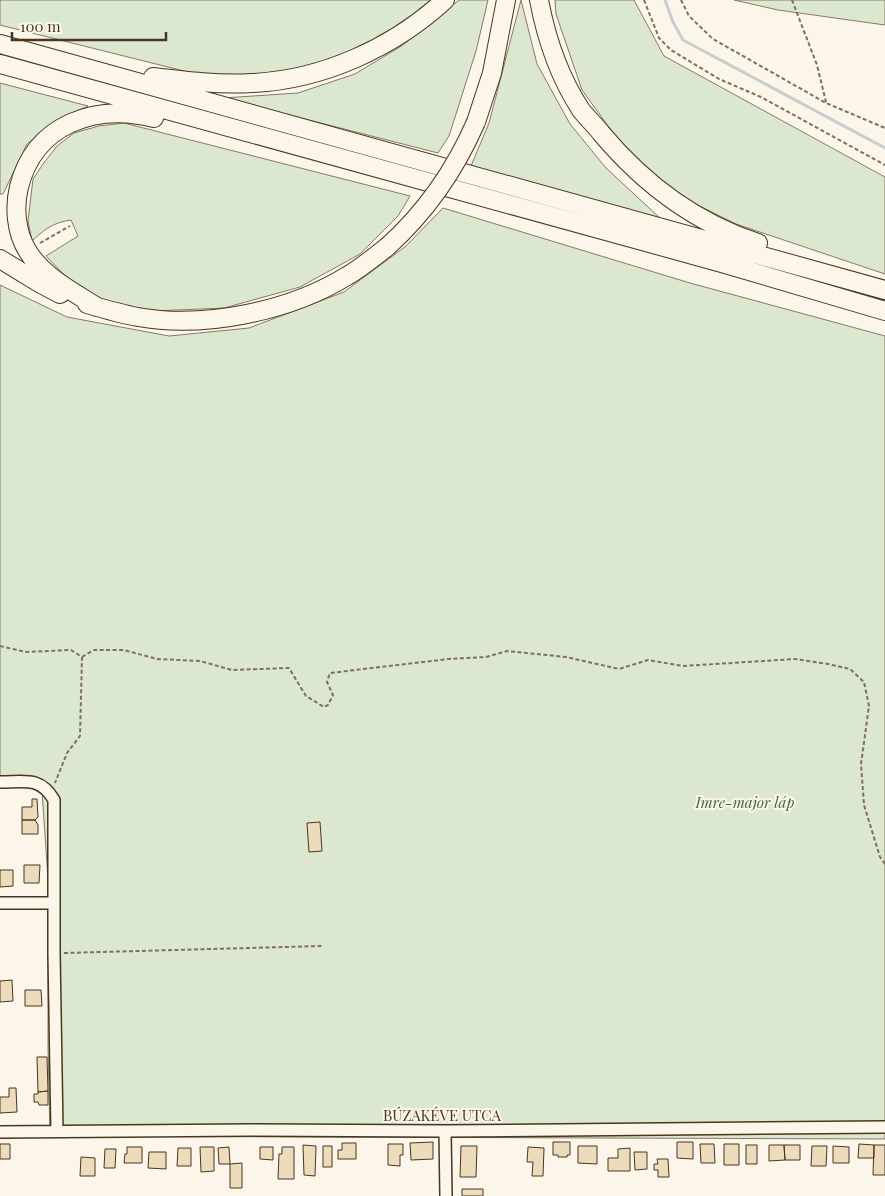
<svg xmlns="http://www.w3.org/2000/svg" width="885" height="1196" font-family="'Playfair Display',serif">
<rect width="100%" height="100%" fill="#fbf6e9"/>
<path fill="#dce7d0" stroke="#887966" d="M0,0H432L410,21L360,51L272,78L216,79L0,25Z
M459,0H488L476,51L449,136L438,153L223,98L298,93L355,74L403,45Z
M521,0L537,64L570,124L606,168L661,219L471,166L489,123Z
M555,0H634L664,56L885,177V274L736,224L679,196L624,148L582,90L556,14Z
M734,0H885V25L778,10Z
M0,83L88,106L57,120L27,144L3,194H0Z
M124,123L410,196L398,216L360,254L300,287L224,308L153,311L105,303L74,285L46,256L78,236L71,220C52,223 45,229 32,241L28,221L33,179L43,164L57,146L74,133L99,126Z
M443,208L690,283L885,336V1139L50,1136L48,1047V879L42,791L33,787H0V285L67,317L169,336L249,328L344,292L406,246Z"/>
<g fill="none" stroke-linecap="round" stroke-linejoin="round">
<path stroke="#c9cecd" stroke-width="3" d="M665,0L673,22L683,40L885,148"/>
</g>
<path fill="#ecdcbc" stroke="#4a3520" d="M32,799H37L38,817L35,820H22V807H32Z
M22,820H35L38,825V834H22Z
M320,822L322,851L309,852L307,823Z
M24,865H40L39,883H24Z
M0,870H13V886L0,887Z
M12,980L13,1001L0,1002V981Z
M25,990H41L42,1006H25Z
M37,1057H47L48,1091L38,1092Z
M9,1088H16L17,1112L0,1113V1097H9Z
M48,1091V1105H39L38,1102H34V1094H38V1092Z
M433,1142V1159L411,1160L410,1143Z
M553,1142H570V1155H567V1157H558V1155H553Z
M677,1142H693V1159L677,1158Z
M342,1143H356V1159H338V1150H342Z
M0,1144H10V1159H0Z
M388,1144H403V1155H400V1166L388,1165Z
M700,1144H714L715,1163H701Z
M724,1144H739V1165H724Z
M859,1144L874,1145V1158H858Z
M303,1145L316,1146L315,1176L304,1175Z
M746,1145H757V1164H746Z
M769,1145H784L785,1160L769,1161Z
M784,1145H800V1160H785Z
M874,1145H885V1175H873Z
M323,1146H332V1167H323Z
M461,1146H477L476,1177H460Z
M578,1146H597V1164L578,1163Z
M812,1146H827L826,1166H811Z
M833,1146L849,1147V1163H833Z
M127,1147H142V1163H124L125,1154H127Z
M200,1147H214V1171L201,1172Z
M229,1147L230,1164H219L218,1148Z
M260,1147H273V1160L260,1159Z
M282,1147H294V1179H278L279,1154H282Z
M528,1147L544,1148L543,1176H532L533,1162H527Z
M178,1148H191V1166H177Z
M630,1148V1171H608V1158H618V1149Z
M105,1149H116L115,1168H104Z
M149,1152H166V1169L148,1168Z
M634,1152H647V1169L635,1170Z
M81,1157L95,1158V1176H80Z
M657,1159H668L669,1177H658V1170H654V1164H658Z
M242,1163V1188H230V1164Z
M462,1189H483V1196H462Z"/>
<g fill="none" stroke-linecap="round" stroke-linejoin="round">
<defs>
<path id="minor" d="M0,782C24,782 40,776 54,800V953L57,1131
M0,903H53
M445,1131L446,1196
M0,1132L249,1130L445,1131L885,1127"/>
<path id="highway" d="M539,0C546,37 560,78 581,110C587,118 595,125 601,133C643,183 696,223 758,243
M0,44L885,290
M0,64L722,263L885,311
M153,77C186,81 219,85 252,83C322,80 393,48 445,0
M476,122L492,73L506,0
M0,259L41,284L60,294
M87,304C104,309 121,314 138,317C205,329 290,311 347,276C361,268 374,257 387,247
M97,307C72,291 42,276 27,250C16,232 14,207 19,187C35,124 95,103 154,118"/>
</defs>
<use href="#minor" stroke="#4a3520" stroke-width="14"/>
<use href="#highway" stroke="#4a3520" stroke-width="20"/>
<path stroke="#7f6f5c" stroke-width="2" stroke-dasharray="4 2.5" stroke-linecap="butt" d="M644,0L659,38L671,50L719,79L761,97L885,165
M681,0L689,16L713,39L826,103L885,128
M792,0L817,65L826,102
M40,243L70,226
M0,646L26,652L71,650L82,657L80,736L67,753L55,783
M82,657L94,650H124L157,659L200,661L232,670L289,668L306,696L324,707L328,705L333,695L327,682L330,673L448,659L486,657L507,651L566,657L619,669L648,660L683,666L795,659L828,664L850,669L864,682L869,706L861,764L864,805L880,857L885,864
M64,953L322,946"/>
<use href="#minor" stroke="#fbf6e9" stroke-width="11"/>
<use href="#highway" stroke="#fbf6e9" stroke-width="18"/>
<defs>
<path id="highway-bridge" d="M387,247C426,212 455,170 476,122"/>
</defs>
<use href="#highway-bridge" stroke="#4a3520" stroke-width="20" stroke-linecap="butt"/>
<use href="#highway-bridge" stroke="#fbf6e9" stroke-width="18"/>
</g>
<g text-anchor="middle" stroke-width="4" stroke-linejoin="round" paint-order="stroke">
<g font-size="15" font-style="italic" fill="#436837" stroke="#fbf6e9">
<text x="745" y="808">Imre-major láp</text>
</g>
<g font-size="15" fill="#4a3520" stroke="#fbf6e9">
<text x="442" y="1121">BÚZAKÉVE UTCA</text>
</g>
</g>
<path d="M12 32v8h154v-8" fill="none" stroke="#4a3520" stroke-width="2.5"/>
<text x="20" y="32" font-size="15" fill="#4a3520" stroke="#fbf6e9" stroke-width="4" paint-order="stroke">100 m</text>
</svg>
